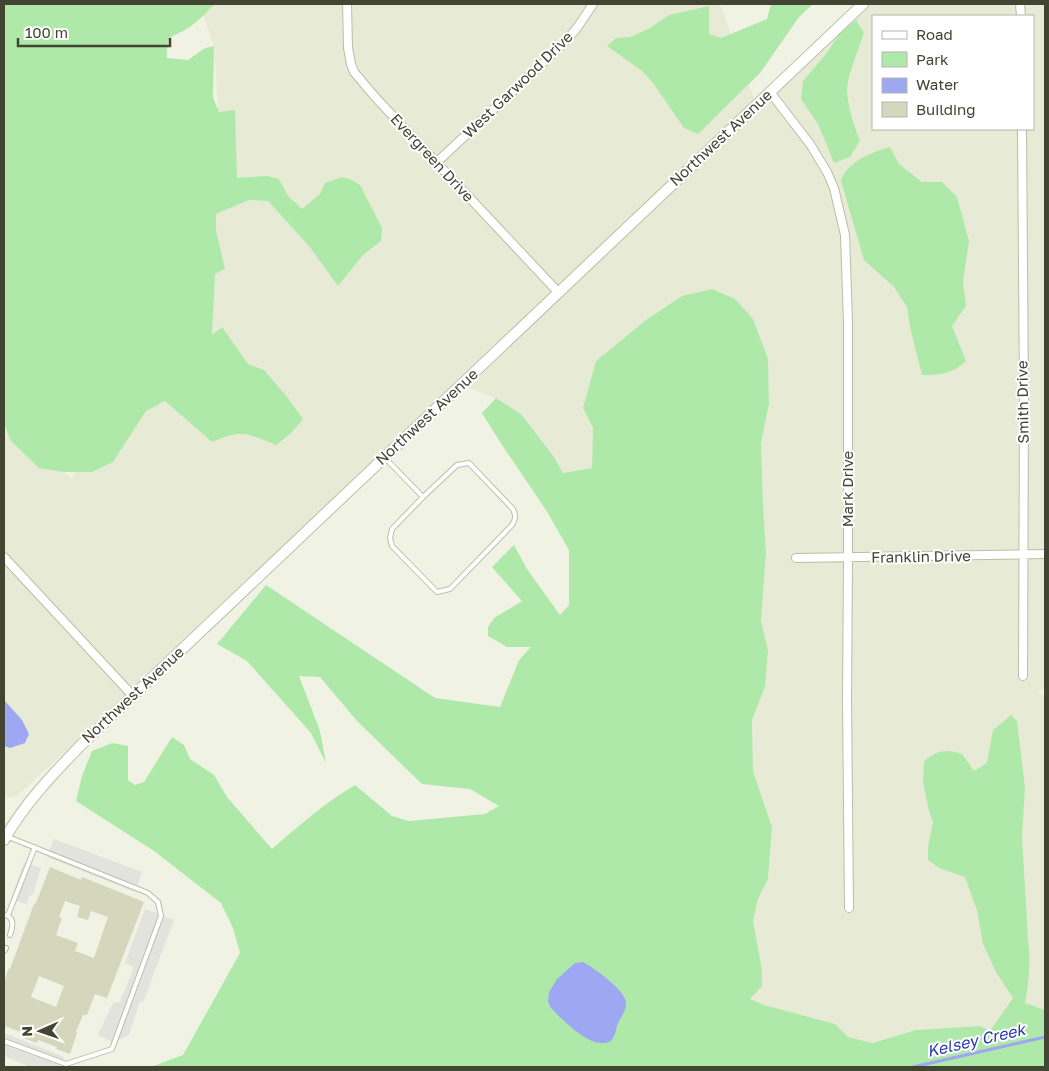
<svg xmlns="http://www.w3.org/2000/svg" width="1049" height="1071" font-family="'Golos Text',sans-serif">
<rect width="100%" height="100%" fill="#f0f2e4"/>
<path fill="#e7ebd5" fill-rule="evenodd" d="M199,4H720L756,104L863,4H1045V687L1038,693L1045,696V1010L1025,1003L989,1031L980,1026L916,1030L874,1043L848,1037L835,1024L764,1005L750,999L762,970L753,921L758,899L768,879L772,827L753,771L752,720L765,687L768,650L761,621L766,553L763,504L761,443L769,404L768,359L753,319L682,296L646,320L596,361L583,408L593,428L592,468L563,473L554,457L496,398L461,385L17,796L4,798V419L72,479L150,284L222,167L214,46ZM873,16H1033V129H873Z"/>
<path fill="#afe9aa" d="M4,4H215C207,11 200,20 191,26C174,39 166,30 167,58L188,60L205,48L214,46L213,97L219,112L235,110L237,178L267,176L279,179L288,196L302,209L320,194L325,183L342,177L352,180L360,185L382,228L381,241L363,255L338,286L309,246L268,201L249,200L216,214V230L225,269L215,274L212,335L222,327L248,364L264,370L287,397L303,419L291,433L276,445C247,433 242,429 212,442L165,401L146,411L113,462L92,472H64L39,468L10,440L4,422Z
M771,4H813L799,17L760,73L698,134L684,128L653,83L642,71L607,46L616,38L630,37L650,28L669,15L709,6V34L721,38L767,19Z
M856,20L864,33C859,48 847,76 847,91C848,107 854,126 860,141L850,157L834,163L818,124L801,99L803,81L826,54L839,34Z
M890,147L899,164L922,182H942L957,197L969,241L963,281L966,306L952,326L966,361C952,374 941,375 922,375L910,327L907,307L894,287L864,260L841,181C846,162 872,152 890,147Z
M712,289L735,299L753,319L768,359L769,404L761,443L763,504L766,553L761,621L768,650L765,687L752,720L753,771L772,827L768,879L758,899L753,921L762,970V986L750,999L764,1005L835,1024L848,1037L873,1043L916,1030L980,1026L990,1031L1013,998L996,972L983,944L977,910L965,877L939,868L928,860V847L933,822L929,811L923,782L924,761C938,750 946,749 962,754L974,771L987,763L993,730L1011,715L1017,721L1025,788L1022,836L1028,940C1031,962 1029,981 1025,1003L1045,1010V1067H151L183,1055L240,953L233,928L221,903L154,851L76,801L82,776L92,751L112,743L128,746V780L135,785L144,782L172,737L184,745L190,759L214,775L227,797L272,849C298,826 325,803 355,785L392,816L409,821L485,814L499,806L470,789L422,784L357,721L320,677L299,676L320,731L326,763L311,733L247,661L217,644L266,585L435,698L500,707L519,660L531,647H507L488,636V627L494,618L522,601L492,567L514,545L527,569L560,615L569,605V550L546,510L502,445L482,413L496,398L521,414L554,457L563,473L592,468L593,428L583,408L596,361L646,320L682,296Z"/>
<path fill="#e2e3dc" d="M54,839L142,872L135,892L47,857Z
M24,862L41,868L33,894L29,897L27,904L11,899Z
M145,909L174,920L143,1002L140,1001L129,1035L119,1040L117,1044L98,1035L113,1003L120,1002L134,967L125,963Z
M4,1033L64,1057L60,1067H31L4,1056Z"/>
<path fill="#9da7f2" d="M4,700L22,720L29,734L25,743L10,748L4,746Z
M583,962C593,967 628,992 626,1004C626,1011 620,1019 617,1025C616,1031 614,1040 609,1042C591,1050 562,1019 551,1008L548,1002L549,992L557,979L575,963Z"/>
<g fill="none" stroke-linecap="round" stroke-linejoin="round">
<path stroke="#9da7f2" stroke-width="3" d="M913,1067L1045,1037"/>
</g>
<path fill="#d5d7bc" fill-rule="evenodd" d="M50,867L81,880L82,877L144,902L107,998L95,994L87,1015H83L76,1031L77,1033L70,1054L56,1049L57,1047L38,1040L37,1043L23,1038L24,1033L4,1026V982L9,968L10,969L34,904L36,903ZM65,901L80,906L77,917L88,920L91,911L108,917L94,958L75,951L78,943L56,935L62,918L59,917ZM39,976L64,986L56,1007L31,997Z"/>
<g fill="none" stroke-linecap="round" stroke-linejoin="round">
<defs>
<path id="service" d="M386,459L423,497L392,529L390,538L392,546L437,592L450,589L512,525C516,519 516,516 513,509L469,463L457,465L423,497
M4,915C15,916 13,927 10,935
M8,915L35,847
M4,951L6,948
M4,1041L66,1064L112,1049L161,916L158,902L148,893L6,836"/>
<path id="minor" d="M347,4L348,48L351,64L354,72L376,98L558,292
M1020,4L1021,16
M770,92L810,144L827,172L834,188L845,235L848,322V558L847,699L849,908
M1022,129L1024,401L1023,676
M437,162L562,45L577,28L593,4
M4,557L133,696
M796,558L1045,554"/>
<path id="tertiary" d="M4,840C24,804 53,774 81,745L863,4"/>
</defs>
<use href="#service" stroke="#bbbea6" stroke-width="6"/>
<use href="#minor" stroke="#bbbea6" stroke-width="10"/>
<use href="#tertiary" stroke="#bbbea6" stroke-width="12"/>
<use href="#service" stroke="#fff" stroke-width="4"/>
<use href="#minor" stroke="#fff" stroke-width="8"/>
<use href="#tertiary" stroke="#fff" stroke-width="10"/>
</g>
<g text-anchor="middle" stroke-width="4" stroke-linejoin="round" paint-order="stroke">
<g font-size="15" fill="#434533" stroke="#fff">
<text transform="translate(518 85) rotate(-44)" y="5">West Garwood Drive</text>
<text transform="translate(721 138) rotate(-43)" y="5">Northwest Avenue</text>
<text transform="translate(432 158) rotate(47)" y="5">Evergreen Drive</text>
<text transform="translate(1023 402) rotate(-91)" y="5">Smith Drive</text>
<text transform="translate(427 417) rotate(-43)" y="5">Northwest Avenue</text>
<text transform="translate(848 489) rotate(-90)" y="5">Mark Drive</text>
<text transform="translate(921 557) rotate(-1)" y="5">Franklin Drive</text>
<text transform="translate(133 695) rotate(-43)" y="5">Northwest Avenue</text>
</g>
<g font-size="16" font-style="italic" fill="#2938b4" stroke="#fff">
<text transform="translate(976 1040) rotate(-13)" y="6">Kelsey Creek</text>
</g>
</g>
<rect width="1049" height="1071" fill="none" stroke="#434533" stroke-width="10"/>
<rect x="872" y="15" width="162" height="115" fill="#ffffff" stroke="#b4b5ad"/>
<rect x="882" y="31" width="25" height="8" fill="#ffffff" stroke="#b4b5ad"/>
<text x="916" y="40" font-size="15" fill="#434533">Road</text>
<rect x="882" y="52" width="25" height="15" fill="#afe9aa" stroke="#b4b5ad"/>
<text x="916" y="65" font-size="15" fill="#434533">Park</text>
<rect x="882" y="78" width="25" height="15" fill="#9da7f2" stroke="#b4b5ad"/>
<text x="916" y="90" font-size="15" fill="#434533">Water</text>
<rect x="882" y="102" width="25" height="15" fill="#d5d7bc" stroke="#b4b5ad"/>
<text x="916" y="115" font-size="15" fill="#434533">Building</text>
<g transform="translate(40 1031) rotate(268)" stroke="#ffffff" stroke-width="4" paint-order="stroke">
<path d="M0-4L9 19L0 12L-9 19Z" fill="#434533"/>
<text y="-8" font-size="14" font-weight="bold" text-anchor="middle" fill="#434533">N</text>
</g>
<path d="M18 38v8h152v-8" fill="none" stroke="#434533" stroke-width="2.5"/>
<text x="25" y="38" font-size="15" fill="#434533" stroke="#ffffff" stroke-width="4" paint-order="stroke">100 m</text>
</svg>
